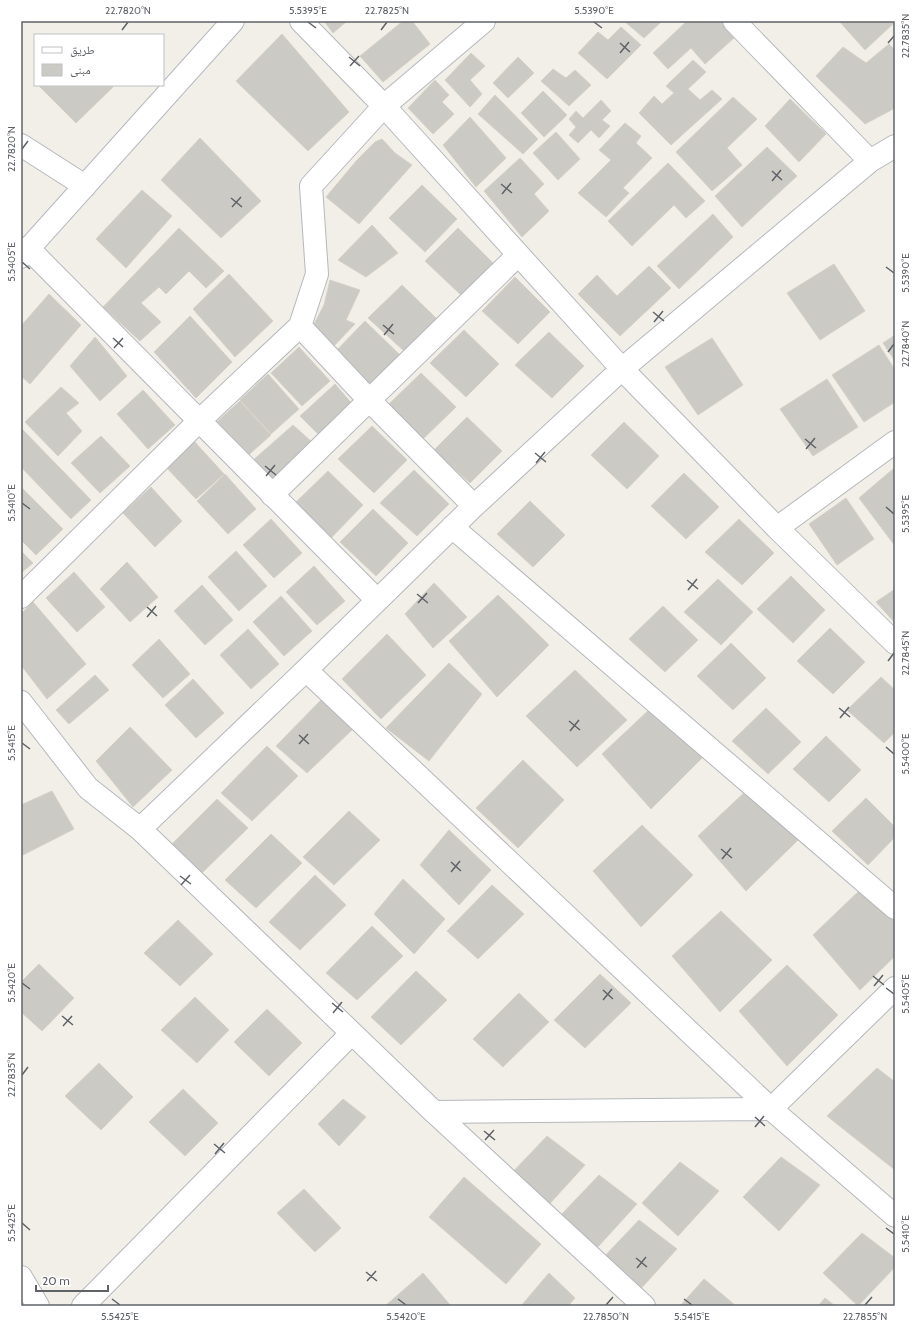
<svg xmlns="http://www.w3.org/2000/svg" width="916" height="1327" font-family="Cabin,'Noto Naskh Arabic',sans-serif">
<rect width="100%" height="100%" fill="#f1efe8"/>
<path fill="#cccac5" stroke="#d6d1c6" d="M324,21H347L333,33Z
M403,21H412L430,44L383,82L360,56Z
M624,21H662L644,38Z
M687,21H720L735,37L705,64L691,48L668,69L653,53Z
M839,21H895V22L865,50Z
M621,27L641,45L607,79L578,53L598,32L608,40Z
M282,34L349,112L308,151L236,81Z
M889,44L895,50V108L865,124L816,76L843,47L866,63Z
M471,53L485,66L470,80L482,94L470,107L445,80Z
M518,57L534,73L508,98L493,83Z
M693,60L706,72L688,89L700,100L712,90L722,99L671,145L639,113L654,96L662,104L674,93L666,86Z
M553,69L566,78L575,70L591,85L569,106L541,81Z
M435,80L449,95L442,102L454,114L433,134L408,108Z
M38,85H111L113,87L76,123Z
M543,91L567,115L544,137L521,113Z
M495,95L538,139L523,154L478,114Z
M733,97L757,119L727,148L742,165L712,191L676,152Z
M790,99L826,134L799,162L765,126Z
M601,100L611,111L602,120L610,126L599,138L591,130L578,143L569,135L576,127L569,119L576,111L583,118Z
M470,117L506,158L476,187L443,145Z
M625,123L641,136L636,143L652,158L623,188L629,193L606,217L578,193L611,160L599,150Z
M556,132L580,159L558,180L533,153Z
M200,138L261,201L221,238L161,180Z
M382,139L395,153L412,165L359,224L326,197L357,160L375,142Z
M767,147L797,176L742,227L715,196Z
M520,158L544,184L534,194L549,211L522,237L484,191Z
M668,163L705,201L686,218L674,205L632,246L608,221Z
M422,185L457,219L425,252L389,218Z
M142,190L172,216L126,268L96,239Z
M713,214L733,237L679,289L657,266Z
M372,225L398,253L366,277L338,260Z
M179,228L224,271L206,288L189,271L166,294L159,287L141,303L161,322L140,341L103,307Z
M458,228L493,263L461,295L425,261Z
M834,264L865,311L820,340L787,293Z
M649,266L671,288L620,336L578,294L597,275L617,296Z
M229,274L273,321L235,357L193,309Z
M515,277L550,312L518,344L482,311Z
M330,280L360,290L346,320L355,324L330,350L309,334L324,305Z
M402,285L437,319L404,351L368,318Z
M49,294L81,325L30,384L21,376V326Z
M190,316L232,362L196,398L154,352Z
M365,321L400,355L368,388L332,355Z
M464,330L499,364L466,397L430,363Z
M549,332L584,366L552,398L515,365Z
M895,335V361L883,343Z
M95,337L127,376L100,401L70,366Z
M712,338L743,385L698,415L665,367Z
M879,345L895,370V402L864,422L832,375Z
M299,347L330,381L302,406L271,373Z
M421,373L456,407L423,439L387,406Z
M268,374L299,409L271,434L240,400Z
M827,379L858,427L813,456L780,409Z
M335,384L354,406L321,437L300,416Z
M61,387L79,403L66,413L82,431L58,456L25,422Z
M143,390L175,425L148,449L117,414Z
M240,401L271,435L243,460L212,426Z
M467,417L502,451L470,483L434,450Z
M624,422L659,456L627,489L591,455Z
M293,425L313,443L272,484L251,462Z
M372,426L407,460L374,493L338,459Z
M21,428L91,500L71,519L21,467Z
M101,436L130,466L100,493L71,463Z
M193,440L224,474L196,499L165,466Z
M893,469L895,471V546L859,498Z
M414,470L449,504L417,536L380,503Z
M328,471L363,505L331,538L294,504Z
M684,473L719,507L686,539L651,506Z
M225,474L256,509L228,534L197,501Z
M21,487L63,529L36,555L21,540Z
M151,487L182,521L155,547L123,513Z
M846,498L874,539L837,565L809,524Z
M530,501L565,535L533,567L497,534Z
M373,509L408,543L376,576L340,542Z
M271,519L302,553L274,578L243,545Z
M739,519L774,553L742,585L705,552Z
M21,551L33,563L21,573Z
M236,551L267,586L239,611L208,577Z
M127,562L158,597L130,622L100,589Z
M314,566L345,601L317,625L286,592Z
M74,572L105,607L77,632L46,598Z
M791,576L825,610L793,643L757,609Z
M718,579L753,612L721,645L684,612Z
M434,583L467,617L433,648L405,614Z
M202,585L233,620L205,645L174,611Z
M895,589V623L876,602Z
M498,595L549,645L497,697L449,641Z
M281,596L312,631L284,656L253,622Z
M33,602L86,664L47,699L21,665V614Z
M663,606L698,640L665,672L629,639Z
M830,628L865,662L833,694L797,661Z
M248,629L279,664L251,689L220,655Z
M387,634L426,675L381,719L342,679Z
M159,639L190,674L163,698L132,665Z
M731,643L766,678L733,710L697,676Z
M449,663L482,694L429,761L386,728Z
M575,670L627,720L577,767L526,716Z
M95,675L109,690L69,724L56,710Z
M881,677L895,690V732L884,743L847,710Z
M193,679L224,713L196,738L165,705Z
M322,699L353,729L307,773L276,746Z
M651,708L702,758L651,809L602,754Z
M766,708L801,742L768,774L732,741Z
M130,727L172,770L133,807L96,761Z
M826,736L861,770L829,802L793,769Z
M267,746L298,776L252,821L221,793Z
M523,760L564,800L518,848L476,808Z
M747,790L798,840L746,891L698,836Z
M52,791L74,829L21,856V805Z
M866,798L895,827V837L868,865L832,831Z
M217,799L248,828L202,873L171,845Z
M349,811L380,840L334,885L303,857Z
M642,825L693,875L641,927L593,871Z
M449,830L491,870L459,905L420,865Z
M271,834L302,863L256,908L225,880Z
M315,875L346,905L300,950L269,922Z
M403,879L445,919L414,954L374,914Z
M492,885L524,914L478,959L447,931Z
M861,889L895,922V956L860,990L813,935Z
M721,911L772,960L720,1012L672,956Z
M178,920L213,954L180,986L144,953Z
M372,926L403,956L357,1000L326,973Z
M39,964L74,998L42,1031L21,1012V982Z
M787,965L838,1015L787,1066L739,1011Z
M416,971L447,1000L401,1045L371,1017Z
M600,974L631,1003L585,1048L554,1020Z
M519,993L549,1022L503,1067L473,1039Z
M195,997L229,1030L197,1063L161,1030Z
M267,1009L302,1043L269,1076L234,1042Z
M99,1063L133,1097L101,1130L65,1096Z
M877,1068L895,1082V1170L827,1116Z
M183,1089L218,1123L185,1156L149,1122Z
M343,1099L366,1117L339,1146L318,1124Z
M547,1136L585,1165L544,1210L508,1177Z
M781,1157L820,1185L779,1231L743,1197Z
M680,1162L719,1191L678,1236L642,1203Z
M599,1175L637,1204L596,1249L560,1216Z
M464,1177L541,1244L506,1284L429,1217Z
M304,1189L341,1228L315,1252L277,1213Z
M639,1220L677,1249L636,1294L600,1261Z
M862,1233L895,1258V1267L858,1306L823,1273Z
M423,1273L451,1306H385Z
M549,1273L575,1298L568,1306H521Z
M704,1279L736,1306H680Z
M825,1298L835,1306H818Z"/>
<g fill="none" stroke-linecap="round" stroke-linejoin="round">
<defs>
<path id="street" d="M301,21L384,106L622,369L777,528L895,643
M734,21L870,161
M21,145L85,186
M28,248L377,600
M300,326L370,401L474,506
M272,495L518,255
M452,527L895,908
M777,528L895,442
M21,597L199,421L300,326L317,274L311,186L384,106L484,21
M306,670L771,1109L895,988
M21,702L88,788L140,829L434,1112
M140,829L306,670L474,506L622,369L870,161L895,146
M21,1277L38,1306
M83,1306L352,1033
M644,1306L434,1112L771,1109L895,1216"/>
<path id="secondary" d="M21,257L233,21"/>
</defs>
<use href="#street" stroke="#b5b8bc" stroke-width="24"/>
<use href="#secondary" stroke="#b6babf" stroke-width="24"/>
<use href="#street" stroke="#fff" stroke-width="22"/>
<use href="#secondary" stroke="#fff" stroke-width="22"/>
</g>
<path fill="none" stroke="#5f6368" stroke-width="1.5" d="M308,22L316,28M594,22L602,28M122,30L128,22M381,30L387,22M620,43L630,52M888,43L894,36M620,53L629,42M349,57L360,66M350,66L359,56M22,149L28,141M772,171L782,180M772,181L781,170M501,184L512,193M502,194L511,183M231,198L242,207M232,207L241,197M22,262L30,269M886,267L894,273M653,312L664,321M654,322L663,311M383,325L394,334M384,335L393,324M113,338L123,347M114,348L123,338M888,352L894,344M805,439L816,448M806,449L815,438M535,453L546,462M536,463L545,452M265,466L276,475M266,476L275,465M22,503L30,509M886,507L894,514M687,580L698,589M688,590L697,579M417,594L428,603M418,603L427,593M147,607L157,616M147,617L156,606M888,661L894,653M839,708L850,717M840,718L849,707M569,721L580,730M570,731L579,720M299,735L309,744M22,743L30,749M299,744L308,734M886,747L894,754M721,849L732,858M722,859L731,848M451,862L461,871M451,872L460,861M180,876L191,884M181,885L190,875M873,976L884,985M22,983L30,989M874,986L883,975M886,988L894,994M603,990L613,999M603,1000L612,989M332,1003L343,1012M333,1013L342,1002M62,1016L73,1025M63,1026L72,1016M22,1075L28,1067M755,1117L765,1126M755,1127L764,1116M484,1131L495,1140M485,1140L494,1130M214,1144L225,1153M215,1154L224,1143M22,1223L30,1230M886,1228L894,1234M636,1258L647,1267M637,1268L646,1257M366,1272L377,1281M367,1281L376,1271M112,1299L120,1305M398,1299L406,1305M684,1299L692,1305M606,1305L613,1297M865,1305L872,1297"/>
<rect width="916" height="1327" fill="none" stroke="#ffffff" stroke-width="44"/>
<rect x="34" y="34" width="130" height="52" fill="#ffffff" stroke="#bfc1c3"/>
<rect x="42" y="47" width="20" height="6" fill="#ffffff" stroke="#bfc1c3"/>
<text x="70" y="54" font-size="12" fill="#5f6368">طريق</text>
<rect x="42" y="64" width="20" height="12" fill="#cccac5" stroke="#bfc1c3"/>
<text x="70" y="74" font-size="12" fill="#5f6368">مبنى</text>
<path d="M36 1285v6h72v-6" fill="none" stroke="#5f6368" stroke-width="2"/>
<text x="42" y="1285" font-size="12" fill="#5f6368" stroke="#ffffff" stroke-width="3" paint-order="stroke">20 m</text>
<rect x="22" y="22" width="872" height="1283" fill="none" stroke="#5f6368" stroke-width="1.5"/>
<g font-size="10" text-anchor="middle" fill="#5f6368">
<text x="128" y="14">22.7820°N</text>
<text x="308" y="14">5.5395°E</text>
<text x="387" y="14">22.7825°N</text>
<text x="594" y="14">5.5390°E</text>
<text transform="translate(905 36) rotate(-90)" y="4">22.7835°N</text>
<text transform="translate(11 149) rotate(-90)" y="4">22.7820°N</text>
<text transform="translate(11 262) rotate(-90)" y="4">5.5405°E</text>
<text transform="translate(905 273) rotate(-90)" y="4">5.5390°E</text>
<text transform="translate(905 344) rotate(-90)" y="4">22.7840°N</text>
<text transform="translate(11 503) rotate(-90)" y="4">5.5410°E</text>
<text transform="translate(905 514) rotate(-90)" y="4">5.5395°E</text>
<text transform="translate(905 653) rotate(-90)" y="4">22.7845°N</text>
<text transform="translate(11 743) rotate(-90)" y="4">5.5415°E</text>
<text transform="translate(905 754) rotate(-90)" y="4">5.5400°E</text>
<text transform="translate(11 983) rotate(-90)" y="4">5.5420°E</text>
<text transform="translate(905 994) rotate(-90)" y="4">5.5405°E</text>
<text transform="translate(11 1075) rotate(-90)" y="4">22.7835°N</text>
<text transform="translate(11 1223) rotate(-90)" y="4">5.5425°E</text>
<text transform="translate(905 1234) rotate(-90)" y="4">5.5410°E</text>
<text x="120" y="1320">5.5425°E</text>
<text x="406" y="1320">5.5420°E</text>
<text x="606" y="1320">22.7850°N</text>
<text x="692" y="1320">5.5415°E</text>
<text x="865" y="1320">22.7855°N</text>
</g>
</svg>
